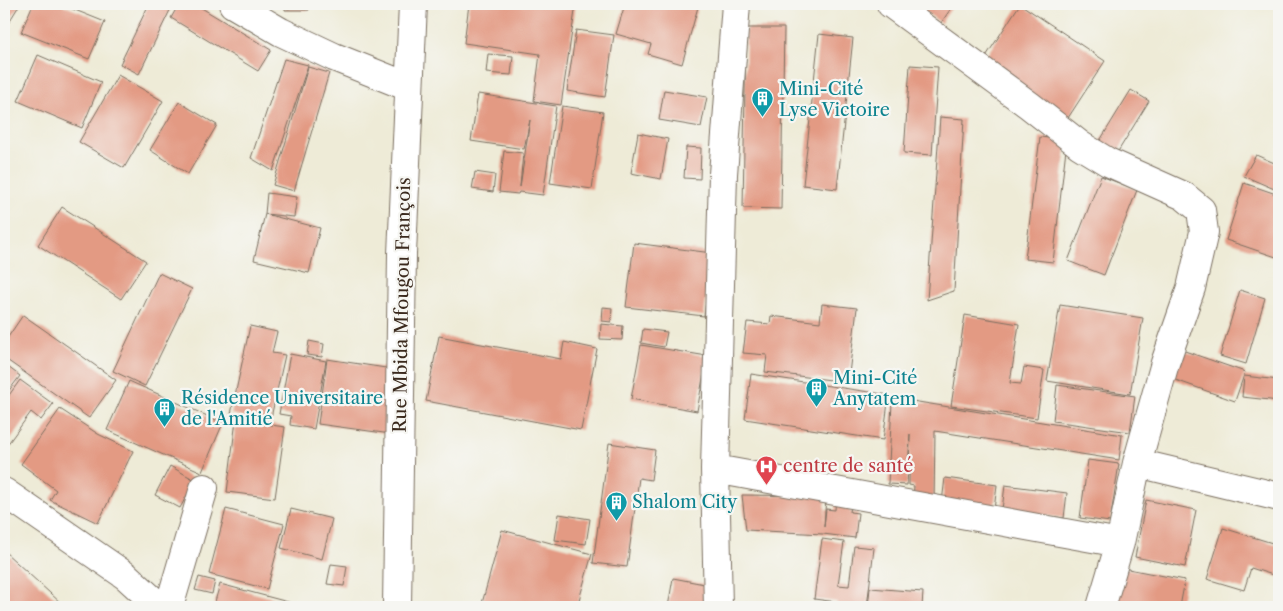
<svg xmlns="http://www.w3.org/2000/svg" width="1283" height="611" font-family="'Libre Caslon Text',serif">
<rect width="100%" height="100%" fill="#f6f6f2"/>
<filter id="ink" filterUnits="userSpaceOnUse"><feTurbulence type="fractalNoise" baseFrequency=".02" numOctaves="2"/><feDisplacementMap in="SourceGraphic" scale="10" xChannelSelector="R" yChannelSelector="G"/><feConvolveMatrix kernelMatrix="1 2 1 2 8 2 1 2 1" color-interpolation-filters="sRGB"/></filter>
<filter id="wash" filterUnits="userSpaceOnUse"><feTurbulence type="fractalNoise" baseFrequency=".0096" numOctaves="4" result="noise"/><feDisplacementMap in="SourceGraphic" scale="20" xChannelSelector="R" yChannelSelector="G"/><feGaussianBlur stdDeviation="1.12" result="paint"/><feColorMatrix in="noise" values="0 0 0 0 0 0 0 0 0 0 0 0 0 0 0 0 0 1.4 0 .05"/><feComposite in="paint" operator="in"/></filter>
<g filter="url(#wash)">
<rect width="100%" height="100%" fill="#eeebd7"/>
<g id="blocks">
<path fill="#e39a83" d="M4,4H20L4,30Z
M33,4H60L105,22L89,59L21,32Z
M149,4H173L139,74L120,64Z
M179,4H195L271,50L258,71L171,18Z
M285,4H309V10H285Z
M469,4H576L561,105L534,101L540,54L464,43Z
M595,4H609L607,8Z
M625,4L632,5V4H685L698,7L682,64L648,54L651,44L616,34Z
M914,4H954L941,23Z
M1020,4L1105,61L1066,121L981,64Z
M746,28H784L781,209L743,208Z
M576,30L614,35L605,97L567,91Z
M819,34L853,38L837,189L803,185Z
M488,54L513,56L511,75L486,73Z
M38,55L101,82L82,128L18,101Z
M284,59L308,65L273,171L251,158Z
M910,65L938,67L932,155L904,153Z
M308,67L329,73L294,191L273,185Z
M118,75L163,101L124,168L79,142Z
M664,90L707,97L701,127L659,120Z
M1131,90L1149,101L1114,158L1096,147Z
M478,94L556,106L543,195L519,192L518,194L499,192L504,151L523,153L520,187L530,120L524,149L471,141Z
M179,102L217,125L188,174L150,150Z
M562,106L603,112L592,189L550,183Z
M940,117L964,119L954,291L927,300Z
M638,133L668,139L661,179L631,173Z
M1040,137L1067,140L1053,262L1025,259Z
M686,147L701,148L700,179L684,178Z
M1256,155L1279,165V191L1244,176Z
M475,172L495,175L493,192L472,189Z
M1101,176L1137,190L1104,275L1068,261Z
M1244,183L1279,195V258L1226,240Z
M267,193L297,197L294,217L265,214Z
M62,207L146,261L121,299L38,245Z
M265,214L320,228L309,273L254,260Z
M634,243L712,253L704,316L626,307Z
M159,273L192,289L145,386L113,371Z
M1240,290L1265,298L1246,364L1220,356Z
M822,304L857,308L848,382L765,372L767,355L743,353L747,322L770,324L771,316L820,322Z
M1060,305L1143,318L1130,394L1047,381Z
M603,307L612,308L611,322L602,321Z
M23,315L116,380L89,418L4,358V343Z
M965,315L1019,324L1010,383L1021,384L1024,367L1044,370L1037,418L951,406Z
M601,324L623,326L622,340L600,339Z
M250,326L277,332L272,353L285,355L270,422L231,414Z
M643,329L667,332L664,347L641,343Z
M439,336L561,359L564,342L597,349L581,430L426,401Z
M309,341L324,344L322,357L307,355Z
M641,345L707,356L697,411L631,399Z
M1179,349L1245,372L1235,401L1170,378Z
M290,354L326,361L314,429L290,425L291,416L279,414Z
M327,359L399,370L391,434L318,424Z
M4,364L20,376L4,397Z
M751,374L889,395L883,440L745,419Z
M1244,376L1279,380V401L1242,397Z
M20,380L53,404L41,420L31,412L4,449V402Z
M129,381L223,423L202,472L107,430Z
M1057,385L1135,396L1130,432L1053,421Z
M912,401L1122,435L1119,460L935,431L934,502L913,500L914,486L909,485L910,434L907,485L888,484L892,402L912,403Z
M60,409L98,434L133,451L98,523L50,500L56,490L21,464Z
M236,420L285,427L275,498L227,492Z
M609,443L655,450L651,480L639,478L627,567L593,563Z
M1088,460L1119,464L1110,522L1080,518Z
M170,466L195,480L180,508L155,495Z
M945,478L997,485L994,510L942,502Z
M1005,485L1067,493L1064,518L1002,510Z
M742,495L826,496L824,527L826,509L835,510L836,496L852,498L850,512L858,513L855,538L823,534L746,530Z
M1146,500L1196,510L1185,567L1135,557Z
M226,509L284,524L267,589L209,574Z
M291,509L332,519L322,559L281,548Z
M559,514L590,519L586,544L555,540Z
M1223,528L1279,545V577L1251,568L1244,590L1207,579Z
M502,530L592,554L577,607H481Z
M822,539L844,542L838,585L849,586L854,546L874,548L867,607L836,605L837,602L814,599Z
M5,552L62,604L59,607H4V553Z
M331,564L347,566L344,586L327,584Z
M1123,568L1185,580L1180,607H1115Z
M199,577L215,581L212,594L195,590Z
M673,578L720,587L716,607H668Z
M220,584L307,607H222L214,605Z
M870,588L923,592L922,607H868Z"/>
</g>
</g>
<g filter="url(#ink)">
<use href="#blocks" fill-opacity="0" stroke="#7a6e5f" stroke-width="1"/>
<g fill="none" stroke-linecap="round" stroke-linejoin="round">
<defs>
<path id="street" d="M233,4L281,32L334,57L409,87
M891,4L1029,105L1080,145L1108,162L1184,196L1201,210L1204,232L1191,288L1165,363L1137,463L1120,543L1101,607
M1137,463L1279,497
M715,469L1120,543
M4,492L126,576L160,607
M169,607L204,488
M397,607L402,254L413,4
M718,607L715,469L723,174L736,4"/>
</defs>
<use href="#street" stroke="#7a6e5f" stroke-width="30"/>
<use href="#street" stroke="#fff" stroke-width="28"/>
</g>
</g>
<defs>
<symbol id="building-pin" viewBox="-11 -11 22 30"><path d="M0 17L-7.5 6A9.5 9.5 0 1 1 7.5 6Z" fill="#0f9aa8" stroke="#f6f6f2"/><path d="M-4-6H4V6H1V3H-1V6H-4ZM-2.5-4.3h1.7v1.8h-1.7ZM.8-4.3h1.7v1.8H.8ZM-2.5-1h1.7V.8h-1.7ZM.8-1h1.7V.8H.8Z" fill="#fff"/></symbol>
<symbol id="hospital-pin" viewBox="-11 -11 22 30"><path d="M0 17L-7.5 6A9.5 9.5 0 1 1 7.5 6Z" fill="#e0444e" stroke="#f6f6f2"/><path d="M-5-5h3v3.5h4V-5h3V5h-3V1.5h-4V5h-3Z" fill="#fff"/></symbol>
</defs>
<g fill-rule="evenodd">
<use href="#building-pin" x="750" y="86" width="25" height="34"/>
<use href="#building-pin" x="804" y="376" width="25" height="34"/>
<use href="#building-pin" x="152" y="396" width="25" height="34"/>
<use href="#hospital-pin" x="754" y="454" width="25" height="34"/>
<use href="#building-pin" x="604" y="490" width="25" height="34"/>
</g>
<g text-anchor="middle" stroke-width="4.5" stroke-linejoin="round" paint-order="stroke">
<g font-size="18" fill="#0d838f" stroke="#f6f6f2" text-anchor="start">
<text x="779" y="95">Mini-Cité<tspan x="779" dy="21">Lyse Victoire</tspan></text>
<text x="833" y="384">Mini-Cité<tspan x="833" dy="21">Anytatem</tspan></text>
<text x="181" y="404">Résidence Universitaire<tspan x="181" dy="21">de l'Amitié</tspan></text>
<text x="632" y="508">Shalom City</text>
</g>
<g font-size="18" fill="#3b2a1e" stroke="#f6f6f2">
<text transform="translate(402 305) rotate(-89)" y="6">Rue Mbida Mfougou François</text>
</g>
<g font-size="18" fill="#be3a42" stroke="#f6f6f2" text-anchor="start">
<text x="783" y="472">centre de santé</text>
</g>
</g>
<rect width="1283" height="611" fill="none" stroke="#f6f6f2" stroke-width="20"/>
</svg>
